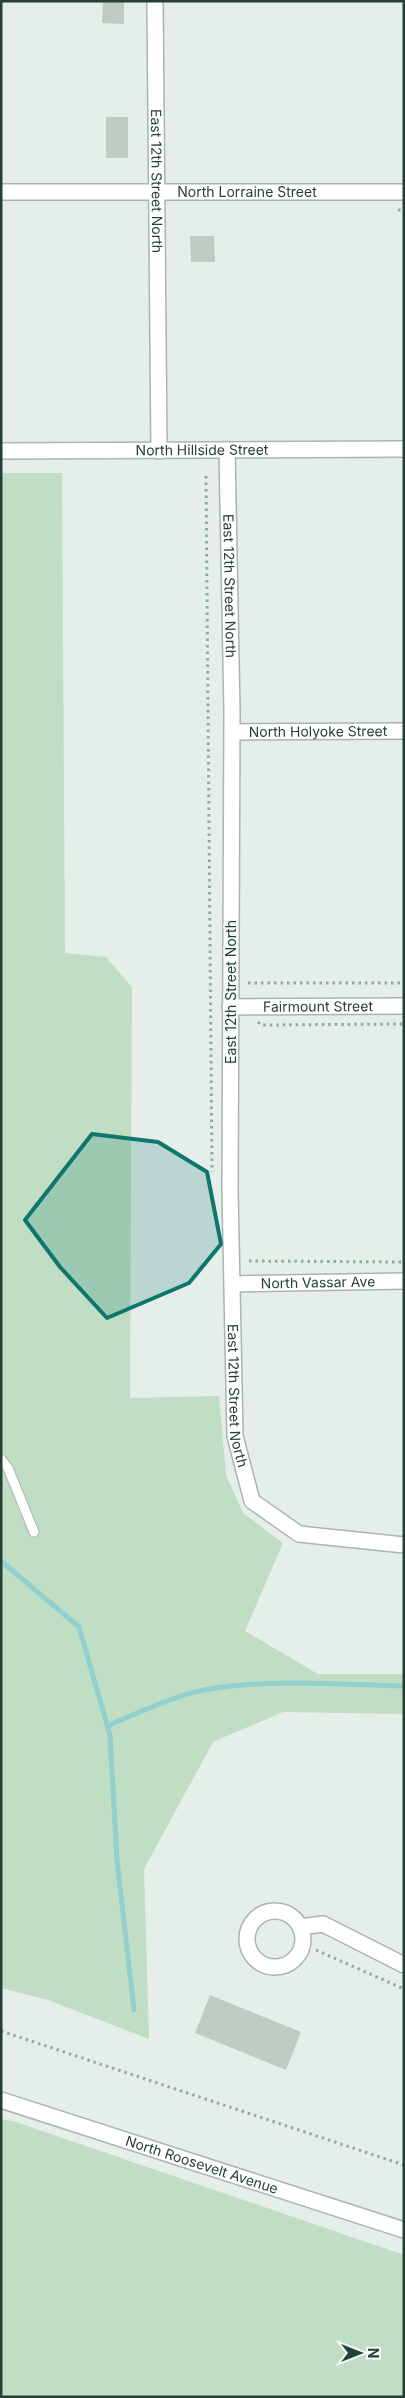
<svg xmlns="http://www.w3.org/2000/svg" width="405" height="2398" font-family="Inter,sans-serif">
<rect width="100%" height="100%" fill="#e6eee9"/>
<path fill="#c0dec3" d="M1,473H62L65,953L106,957L132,987L130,1398L219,1396L226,1475L243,1513L283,1543L245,1631L318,1674H404V1714L283,1712L213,1742L144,1869L149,2039L48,2000L1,1988Z
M1,2119L13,2121L404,2255V2397H1Z"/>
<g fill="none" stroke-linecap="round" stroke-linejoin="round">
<path stroke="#91d0cf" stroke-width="5" d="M1,1561L79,1627L110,1735L117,1860L134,2010
M107,1726C135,1714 176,1695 204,1690C269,1678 338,1685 404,1686"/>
</g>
<path fill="#beccc4" d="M103,1H124V24L102,23Z
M106,117H128V158H106Z
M190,236H214L215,262H191Z
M210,1995L301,2032L286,2070L195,2033Z"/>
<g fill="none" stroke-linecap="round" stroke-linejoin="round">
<defs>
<path id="lane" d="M1,1459L8,1468L34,1532"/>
<g id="street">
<path id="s1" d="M155,1L159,451"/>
<path id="s2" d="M1,192H404"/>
<path id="s3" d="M227,450L232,711L230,1190L235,1436L252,1501L299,1534L404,1545"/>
<path id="s4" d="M232,732L404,731"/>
<path id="s5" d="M230,1007L404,1006"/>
<path id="s6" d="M232,1284L404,1281"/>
<circle cx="275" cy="1939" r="28"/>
<path d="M300,1927L323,1924L404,1965"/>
<path id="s7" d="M1,2100L404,2230"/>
</g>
<g id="secondary">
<path id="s8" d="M1,451L404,449"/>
</g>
</defs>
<use href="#lane" stroke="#a8b6af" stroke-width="11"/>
<use href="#street" stroke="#a8b6af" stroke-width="18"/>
<use href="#secondary" stroke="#a4b9af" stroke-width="18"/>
<path stroke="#88b09d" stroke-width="3" stroke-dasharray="2.5 4" stroke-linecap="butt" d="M398,210H404
M206,476L212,1172
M248,983H404
M258,1022L261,1025L404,1024
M249,1261L404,1262
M316,1950L404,1989
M1,2031L404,2165"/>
<use href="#lane" stroke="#fff" stroke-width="9"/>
<use href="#street" stroke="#fff" stroke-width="15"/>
<use href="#secondary" stroke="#fff" stroke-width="15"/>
</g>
<path fill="#0f766e" fill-opacity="0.2" stroke="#0f766e" stroke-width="4" stroke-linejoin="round" d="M92,1134L158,1142L207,1172L221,1244L189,1283L107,1318L60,1267L25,1220Z"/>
<g text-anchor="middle" stroke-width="4" stroke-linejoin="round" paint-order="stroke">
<g font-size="14" fill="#254034" stroke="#f6faf8">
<text dy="5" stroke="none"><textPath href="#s1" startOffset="180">East 12th Street North</textPath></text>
<text dy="5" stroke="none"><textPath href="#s2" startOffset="246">North Lorraine Street</textPath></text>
<text dy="5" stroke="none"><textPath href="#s8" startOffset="201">North Hillside Street</textPath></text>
<text dy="5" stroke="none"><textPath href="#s3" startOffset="136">East 12th Street North</textPath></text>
<text dy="5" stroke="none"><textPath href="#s4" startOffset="86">North Holyoke Street</textPath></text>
<text transform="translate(231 992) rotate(-90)" y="5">East 12th Street North</text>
<text dy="5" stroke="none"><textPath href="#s5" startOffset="88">Fairmount Street</textPath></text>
<text dy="5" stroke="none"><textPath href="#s6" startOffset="86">North Vassar Ave</textPath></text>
<text dy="5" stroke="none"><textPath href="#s3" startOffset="946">East 12th Street North</textPath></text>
<text dy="5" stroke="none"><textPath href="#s7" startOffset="211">North Roosevelt Avenue</textPath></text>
</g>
</g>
<rect width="405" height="2398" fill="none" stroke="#254034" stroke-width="5"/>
<g transform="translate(360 2353) rotate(90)" stroke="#f6faf8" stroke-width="4" paint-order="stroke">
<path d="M0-4L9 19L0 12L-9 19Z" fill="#254034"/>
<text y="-8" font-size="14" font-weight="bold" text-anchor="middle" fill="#254034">N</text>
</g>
</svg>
